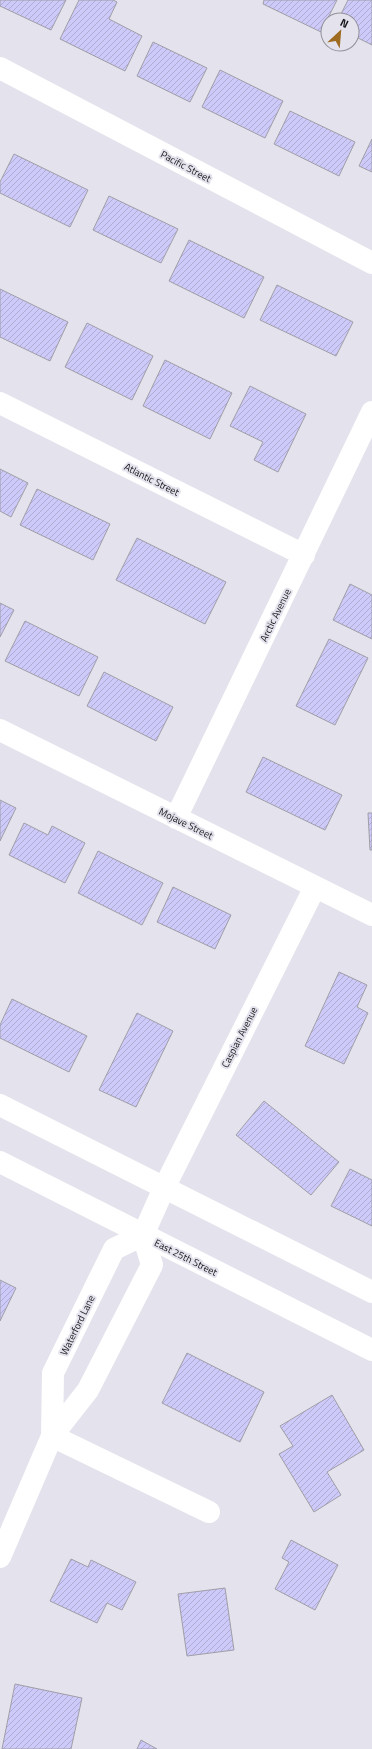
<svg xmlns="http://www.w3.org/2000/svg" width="372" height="1749" font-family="'Titillium Web',sans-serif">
<defs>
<pattern id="building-hatch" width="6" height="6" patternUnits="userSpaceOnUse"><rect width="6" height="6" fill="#cdc9f8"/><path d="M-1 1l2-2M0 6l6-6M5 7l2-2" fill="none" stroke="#afacd4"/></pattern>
</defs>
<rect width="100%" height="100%" fill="#e4e3ed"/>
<path fill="url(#building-hatch)" stroke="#9f9ea7" d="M0,0H66L51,30L0,6Z
M79,0H113L117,2L109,19L142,36L125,71L60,39Z
M264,0H337L321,32L263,4Z
M348,0H372V45L352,35V20H338Z
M153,42L207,68L190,102L137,76Z
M220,70L283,101L265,138L202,107Z
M290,111L355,142L339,176L274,144Z
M372,139V172L359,166Z
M14,154L88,190L70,227L0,193V182Z
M109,196L178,229L161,263L93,230Z
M189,240L264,277L244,318L169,281Z
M277,285L353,322L336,356L260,320Z
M0,289L68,322L50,361L0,337Z
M87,323L153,356L132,400L65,367Z
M165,360L232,393L210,439L143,406Z
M250,386L306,414L278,472L254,460L263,442L230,426Z
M0,469L28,483L11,517L0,511Z
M37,489L110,524L93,560L20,525Z
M137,538L226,582L205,624L116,580Z
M350,584L372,595V639L333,620Z
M0,603L14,610L0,637Z
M25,621L98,657L79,696L5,661Z
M329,639L368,658L335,725L296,706Z
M104,672L173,707L156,741L87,706Z
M263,757L342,795L325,830L246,792Z
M0,800L16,808L0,841Z
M368,813H372V850H370Z
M24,823L48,835L52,826L85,843L65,883L9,855Z
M98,851L163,883L142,925L78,893Z
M173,887L231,915L215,949L157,922Z
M339,972L367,985L357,1007L368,1013L344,1064L305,1046Z
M12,999L87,1036L69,1072L0,1038V1025Z
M137,1013L173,1031L136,1107L99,1090Z
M264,1101L339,1162L311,1195L236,1135Z
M350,1169L372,1180V1226L331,1206Z
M0,1280L16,1288L0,1321Z
M187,1353L264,1392L240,1442L162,1403Z
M332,1395L364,1450L327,1472L341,1495L314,1512L279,1454L293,1446L280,1426Z
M291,1540L338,1565L315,1610L275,1589L289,1562L282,1558Z
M71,1559L88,1567L91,1560L136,1582L122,1610L107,1603L97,1623L50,1601Z
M225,1588L234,1650L187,1656L178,1594Z
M15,1684L82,1698L71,1749H2Z
M141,1740L157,1749H137Z"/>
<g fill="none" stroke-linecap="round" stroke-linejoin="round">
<path stroke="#fff" stroke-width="22" d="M0,68L372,263
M0,403L304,555
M0,730L372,915
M176,818L372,412
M143,1235L152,1265L88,1390L52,1436L209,1512
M0,1557L52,1436L53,1373L114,1249L143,1235L164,1188L315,887"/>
<path stroke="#fff" stroke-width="22" d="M0,1105L372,1292
M0,1162L372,1350"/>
</g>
<g text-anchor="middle" stroke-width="4" stroke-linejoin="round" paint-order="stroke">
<g font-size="10" fill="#18171b" stroke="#e4e3ed">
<text transform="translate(186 166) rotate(28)" y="4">Pacific Street</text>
<text transform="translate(152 479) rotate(27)" y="4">Atlantic Street</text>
<text transform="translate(275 615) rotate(-64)" y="4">Arctic Avenue</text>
<text transform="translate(186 823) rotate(26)" y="4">Mojave Street</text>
<text transform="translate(239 1037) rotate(-63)" y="4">Caspian Avenue</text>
<text transform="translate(186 1257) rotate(27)" y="4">East 25th Street</text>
<text transform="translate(77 1325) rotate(-64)" y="4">Waterford Lane</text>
</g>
</g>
<g transform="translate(340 32) rotate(26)"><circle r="19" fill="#e4e3ed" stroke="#929199"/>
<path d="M0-3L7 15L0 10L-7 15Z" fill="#9e6b21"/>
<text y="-6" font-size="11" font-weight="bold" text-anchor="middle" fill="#18171b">N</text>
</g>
</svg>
